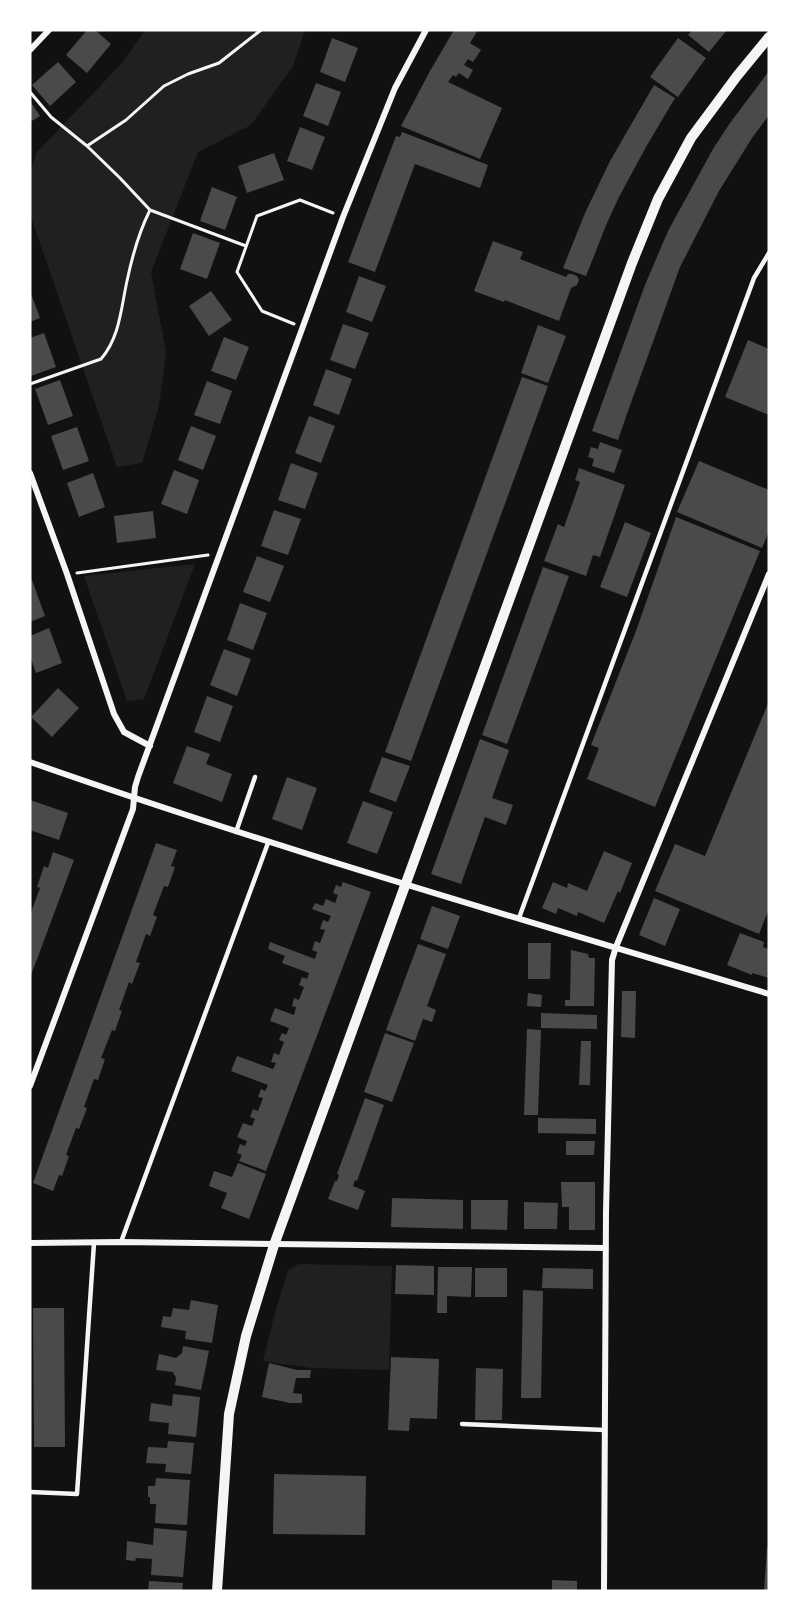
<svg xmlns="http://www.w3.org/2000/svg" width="799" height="1621" font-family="'Work Sans',sans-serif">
<rect width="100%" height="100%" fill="#111"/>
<path fill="#202020" d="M145,30H305L293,66L251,125L198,152L151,272L166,352L159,406L142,463L117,467L30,214V172L37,152L122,63Z
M195,564L144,699L127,701L84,576Z
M299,1264L392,1266L389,1370L311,1368L263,1361L274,1316L288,1270Z"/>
<path fill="#4a4a4a" d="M87,30H95L111,44L87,73L66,55Z
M454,30H478L470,43L481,50L473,62L468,59L464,65L473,70L468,79L459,73L456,77L453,75L448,82L502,108L480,159L401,126L430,71Z
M692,30H727L709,52L688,35Z
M332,38L358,48L345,82L320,72Z
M678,38L706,58L678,97L650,77Z
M58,62L76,82L50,106L32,85Z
M769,71V115L752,138L719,191L680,267L628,411L618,440L592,431L645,285L668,231L713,149L730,123Z
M316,83L341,92L328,126L303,116Z
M654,85L675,98L646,147L619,197L607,223L586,276L563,268L585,213L610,161Z
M30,101L40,116L30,122Z
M300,127L325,137L312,170L287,161Z
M402,132L488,165L480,188L415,164L375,272L348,262L396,136L400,137Z
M274,153L284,180L247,193L238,166Z
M212,187L237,197L225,230L200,221Z
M193,233L220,243L207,279L180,269Z
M493,241L523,252L520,259L566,277L568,274H572L577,276L579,280L577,285L571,288L559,321L505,300L504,302L474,291Z
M359,276L386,286L372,322L346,312Z
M30,291L40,318L30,322Z
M211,291L232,320L209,336L189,306Z
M343,324L369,333L355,369L330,360Z
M538,325L566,336L548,383L521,373Z
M44,333L56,367L31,376L30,338Z
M224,337L249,347L236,380L211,371Z
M748,340L769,349V415L725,397Z
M326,369L352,379L339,415L313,405Z
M522,377L548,386L411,761L385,752Z
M60,380L73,416L48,425L35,389Z
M207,381L232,391L220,424L194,415Z
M309,416L335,426L321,463L295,453Z
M191,426L216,436L203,470L178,460Z
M77,427L89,461L63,470L51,436Z
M600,442L622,450L614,473L592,466L594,459L588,457L591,447L598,449Z
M699,461L769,490V531L762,548L677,512Z
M291,463L318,473L305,509L278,500Z
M579,468L625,485L600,557L593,555L586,576L544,561L558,524L564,527L580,482L575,480Z
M174,470L199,480L187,514L161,504Z
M93,473L105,507L79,517L67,483Z
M274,510L301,519L288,555L261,546Z
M153,511L156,538L117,543L114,516Z
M676,517L760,551L655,807L587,779L599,748L591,745L636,631Z
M625,522L651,533L627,597L600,587Z
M257,556L284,566L270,602L243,592Z
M543,567L569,576L507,744L482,735Z
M32,580L45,616L30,622V581Z
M240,603L267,613L253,650L227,640Z
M49,628L62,663L36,673L30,656V636Z
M224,649L251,659L237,696L210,685Z
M58,688L79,708L52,737L31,717Z
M207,696L233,706L220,742L194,732Z
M769,701V909L759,934L655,891L675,844L705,856Z
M480,739L509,750L492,798L513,805L506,825L485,817L461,884L431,874Z
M187,746L210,754L206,764L232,774L222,802L173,783Z
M382,757L410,766L396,802L369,792Z
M287,777L317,788L302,830L272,819Z
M30,800L68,813L59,840L30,830Z
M363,801L393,812L377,854L347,843Z
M156,843L177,850L171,866L175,867L168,887L164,886L153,915L157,917L150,936L146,934L136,962L140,963L132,984L129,982L119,1010L122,1011L115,1031L112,1030L101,1058L105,1059L98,1080L94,1079L84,1107L87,1108L79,1129L76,1128L66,1155L69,1156L62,1176L59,1175L53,1191L33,1183Z
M604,851L632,863L620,893L618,891L604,923L578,912L577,916L558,908L556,914L542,908L553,882L567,888L568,883L587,891Z
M53,852L74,860L30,978V915L40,888L37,887L44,866L48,868Z
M343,882L371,892L266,1171L239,1161L242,1155L237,1153L240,1144L245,1146L247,1141L237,1137L243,1123L252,1126L255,1119L250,1117L253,1109L258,1111L263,1098L258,1097L261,1089L265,1091L268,1085L231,1071L237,1056L273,1069L276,1063L271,1062L274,1053L279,1055L284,1042L279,1040L282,1033L286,1035L289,1028L270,1021L275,1008L294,1015L296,1007L292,1006L294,998L299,1000L304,987L299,985L302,977L307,979L309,973L282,963L285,956L268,949L270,942L315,959L317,952L312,950L315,941L320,943L325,930L320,929L323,920L328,922L331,916L312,909L315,903L323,906L326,899L335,903L338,895L333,893L336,885L341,887Z
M654,898L680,909L665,946L639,935Z
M432,906L460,916L448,949L420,939Z
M740,933L764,942L763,947L769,949V978L752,973V975L727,965Z
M528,943H551L550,979H528Z
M418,944L446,954L427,1006L436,1010L432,1022L423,1019L415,1041L386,1030Z
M571,950L588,954L589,958H595L594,1006H565V1000H570Z
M622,991H636L635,1038L621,1037Z
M528,993L542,995L541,1007L527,1006Z
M541,1013L597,1015V1029L541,1028Z
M527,1029L541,1030L538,1115H524Z
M385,1033L414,1043L392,1102L364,1092Z
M581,1041H591L590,1085H579Z
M365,1098L384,1105L357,1181L355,1180L353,1186L365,1191L358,1210L328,1199L335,1181H337L339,1175L337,1174Z
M538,1118L596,1119V1134L538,1133Z
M566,1141H595L594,1155H566Z
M238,1163L266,1174L249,1219L221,1208L227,1193L209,1186L214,1171L232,1177Z
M561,1182H595V1230H569V1207H562Z
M392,1198L463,1200V1229L391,1227Z
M471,1200H508L507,1230L471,1229Z
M524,1202L558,1203L557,1229H524Z
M396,1265L434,1266V1295L395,1294Z
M438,1267H472L471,1297L447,1296V1313H437Z
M475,1268H507V1297H475Z
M543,1268L593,1269V1289L542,1288Z
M523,1290L543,1291L541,1398H521Z
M191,1300L218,1305L212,1343L185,1339L186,1331L161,1327L163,1316L171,1317L173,1308L189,1310Z
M33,1308H64L65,1447H34Z
M183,1346L209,1351L201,1390L175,1385L176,1378L173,1372L156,1370L159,1354L176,1358L182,1353Z
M391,1357L439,1359L437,1419L410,1418L409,1431L388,1430Z
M269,1363L297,1370H311L310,1378H296L293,1393L302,1394V1403H290L262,1397Z
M476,1368L503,1369L502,1420H475Z
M173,1394L200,1397L196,1437L168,1434L169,1423L149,1421L151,1403L172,1406Z
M168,1441L194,1443L191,1474L165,1472L166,1464L146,1463L148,1447L167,1448Z
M274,1474L366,1476L365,1535L273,1534Z
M156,1478L190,1480L187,1525L155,1523L156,1504H150V1497H148V1486H155Z
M154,1528L187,1531L183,1577L151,1575L152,1559L136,1558L135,1561L126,1560L127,1541L153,1545Z
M767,1547L769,1548V1591H764Z
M552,1580L577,1581V1591H552Z
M149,1581L183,1583L182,1591H148Z"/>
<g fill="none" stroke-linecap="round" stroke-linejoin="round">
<path stroke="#f5f5f5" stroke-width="3" d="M30,92L51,117L87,146L120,178L150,210L246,246
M87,146L126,120L164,86L188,74L219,63L261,30
M294,324L262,311L237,272L257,216L300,200L333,213
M30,384L101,359C120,337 121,308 127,281C132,257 139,232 150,210
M77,573L208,555"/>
<path stroke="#f5f5f5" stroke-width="4.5" d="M236,832L255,777
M519,918L754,278L769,253
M121,1242L268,843
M462,1424L605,1430
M31,1492L77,1494L94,1243"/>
<path stroke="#f5f5f5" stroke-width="6" d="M30,50L49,30
M30,473L67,574L114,714L124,732L150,746
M30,762C274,848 522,919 769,994
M30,1086L133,809L135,787L138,777L343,217L395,88L426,30
M30,1243L121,1242L606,1248
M604,1591L606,1212L612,960L616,947L769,574"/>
<path stroke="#f5f5f5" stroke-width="10" d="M217,1591L229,1414L246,1336L274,1245L632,263L658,199L691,138L737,76L769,37"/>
</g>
<rect width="799" height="1621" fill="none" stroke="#ffffff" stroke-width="63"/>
</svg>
